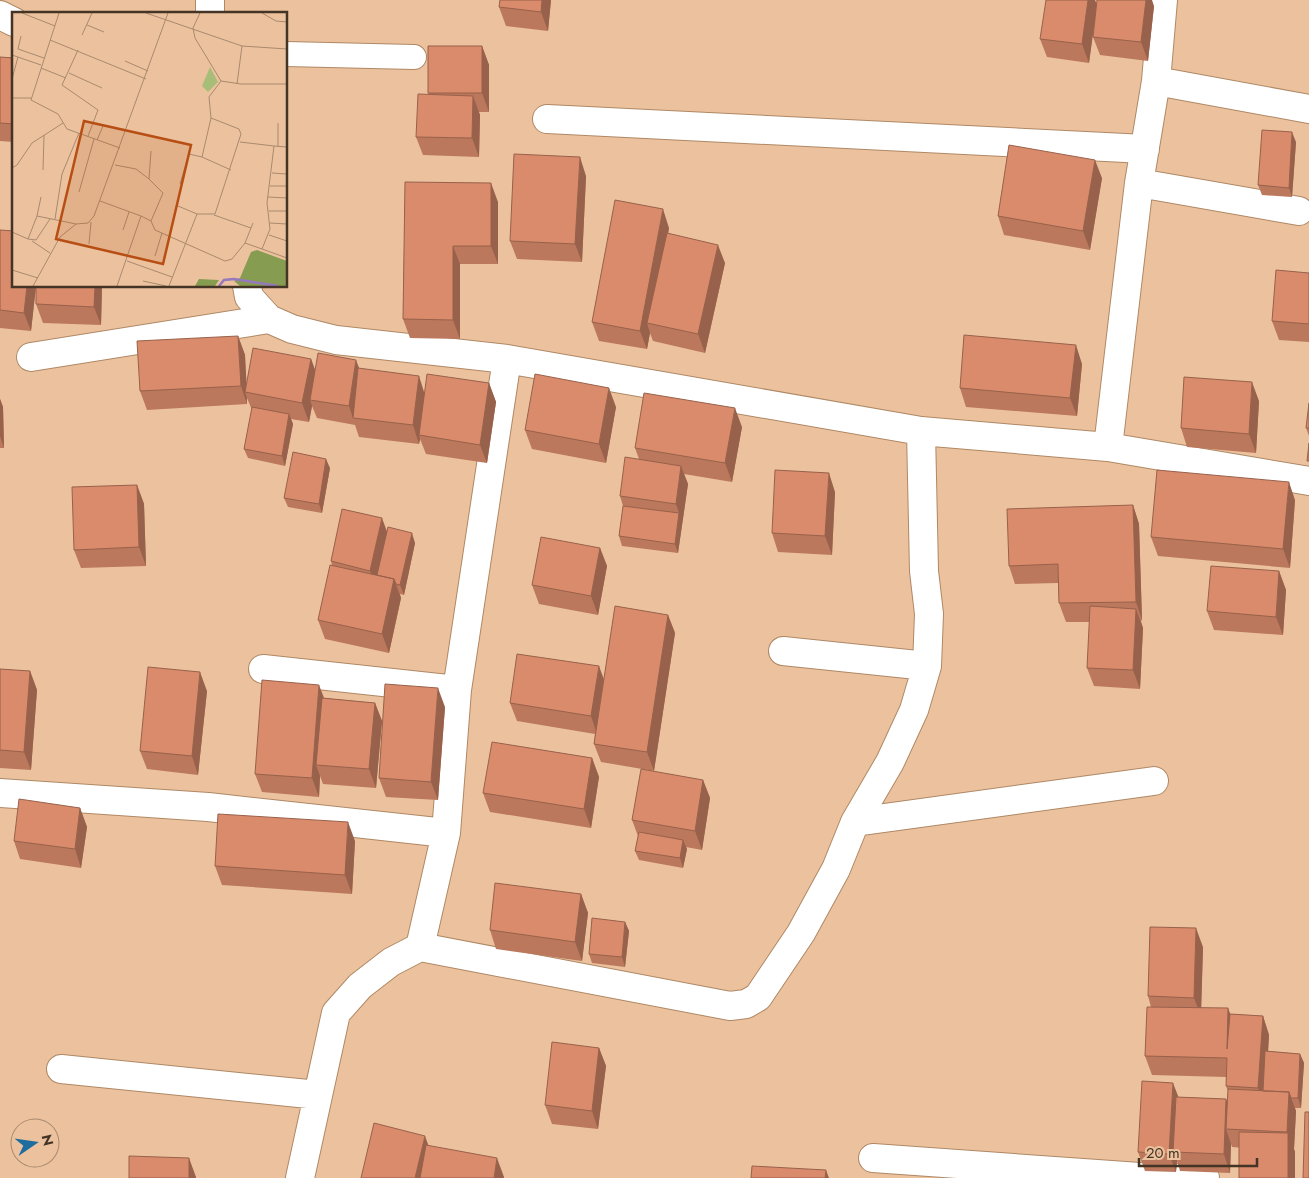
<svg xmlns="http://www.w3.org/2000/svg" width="1309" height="1178" font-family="Jost,sans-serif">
<rect width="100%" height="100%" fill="#ecc29e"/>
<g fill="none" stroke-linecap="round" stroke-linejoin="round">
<defs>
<path id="lane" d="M286,54L414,57"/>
<path id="street" d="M210,0V14
M0,15L14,22
M1156,81L1309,109
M547,119L1145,149
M1139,183L1299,211
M247,286L249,297L269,319L292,329L336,340L507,359L921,431L1108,447L1309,481
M31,357L269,319
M1108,447L1139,183L1156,81L1163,0
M783,651L927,666
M263,669L457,690
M0,793L208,807L446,833L457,690L507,359
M855,822L890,762L914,710L927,666L929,614L924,571L921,431
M420,947L730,1006L746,1004L758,997L801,933L836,869L855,822L1154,781
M61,1069L318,1095
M873,1158L1154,1178
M300,1178L336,1013L360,986L391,962L420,947L446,833
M1161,1178H1205"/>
</defs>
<use href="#lane" stroke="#af8865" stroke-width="26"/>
<use href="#street" stroke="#af8865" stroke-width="30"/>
<use href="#lane" stroke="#fff" stroke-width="24"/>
<use href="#street" stroke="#fff" stroke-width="28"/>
</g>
<path fill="#bb785c" d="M500,0H551L548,31L506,26L499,7Z
M1097,5L1154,6L1148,61L1100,55L1093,37L1096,7L1089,63L1047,57L1040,39Z
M482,46L489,65V112H479L480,115L479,157L423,155L416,137L429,95L428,93Z
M0,57L14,58V142L0,141Z
M1296,142L1292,197L1262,195L1258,185Z
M586,176L582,262L517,259L510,241Z
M1102,178L1090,250L1004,235L998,216Z
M405,182L498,202V264H460V339L410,338L403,319Z
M669,228L668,234L725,263L705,353L653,341L650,333L647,349L599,341L592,322Z
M0,230L14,286H36L31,331L0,328Z
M1309,273V342L1279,340L1272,321Z
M102,286L101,325L43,323L36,304Z
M238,336L245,355L246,384L311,359L315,370L359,368L425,393L489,383L496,402L487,463L426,454L420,439L419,444L359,437L355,425L317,418L312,406L309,422L291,419L293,424L285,466L248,458L244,449L252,410L247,398V404L147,410L140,391Z
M1082,364L1077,416L966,407L960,388Z
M0,399L3,407L4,448H0Z
M1259,401L1256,453L1187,447L1181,428Z
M1309,403V436L1306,428Z
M616,407L606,463L532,449L525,430Z
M742,427L732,482L684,474L688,484L678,553L622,546L619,536L623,506L620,496L639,459L635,448Z
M330,468L322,513L288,507L284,498Z
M137,485L144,504L146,566L81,568L74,550Z
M835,492L832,555L778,552L772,533Z
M1295,500L1290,568L1158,556L1151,537Z
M1133,505L1139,524L1142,620L1141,621L1143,628L1140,689L1094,686L1087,668L1090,622H1066L1059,603L1058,583L1015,584L1009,566Z
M387,531L415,543L404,595L400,594L401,598L389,653L325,639L318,620L332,565L331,561Z
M600,548L607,566L598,615L539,604L532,585Z
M1279,571L1286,590L1283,635L1214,630L1207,611Z
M668,615L675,633L654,771L601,762L594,744L595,734L517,721L510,703L604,680Z
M0,669L30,671L37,690L31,770L0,768Z
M207,691L198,775L147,769L140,751Z
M324,698L375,703L382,721L376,788L323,784L320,776L319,797L262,792L255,774Z
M445,707L438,800L386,797L379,778Z
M592,758L599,777L591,828L490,812L483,793Z
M703,780L710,798L702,850L686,847L687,849L683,868L639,860L635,851L638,836L632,820Z
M80,808L87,827L81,868L20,859L14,841Z
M355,841L352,894L222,885L215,866Z
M581,894L588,913L582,961L496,949L490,930Z
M625,922L629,931L625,967L592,963L589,954Z
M1203,947L1201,1008H1228L1230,1014L1263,1016L1269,1035L1268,1051L1300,1054L1304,1063L1301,1108H1295L1296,1111L1294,1149L1295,1152L1232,1147L1231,1144L1230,1173L1180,1171L1177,1161L1176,1172L1145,1171L1138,1152L1178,1097L1226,1099L1227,1103L1228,1091L1226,1086V1077L1152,1075L1145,1056L1151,1007L1148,996Z
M599,1048L606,1066L598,1129L552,1124L545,1105Z"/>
<path fill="#98614b" d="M542,0H551L548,31L541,12Z
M1088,0H1095L1097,5L1089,63L1082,44Z
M1146,0H1152L1154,6L1148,61L1141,42Z
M482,46L489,65V112L482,93Z
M473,96L480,115L479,157L472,138Z
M1292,132L1296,142L1292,197L1289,188Z
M580,157L586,176L582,262L575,244Z
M1095,160L1102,178L1090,250L1083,231Z
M491,183L498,202V264L491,246Z
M663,209L669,228L652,324L647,323L650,333L647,349L640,331Z
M718,245L725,263L705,353L698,334Z
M453,246L460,264V339L453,320Z
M27,286H36L31,331L24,313Z
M95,286H102L101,325L94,307Z
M238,336L245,355L247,392H245L247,398V404L241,386Z
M1076,345L1082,364L1077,416L1070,398Z
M311,359L318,378L310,400L312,406L309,422L302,403Z
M356,360L363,378L353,418L349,406Z
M419,376L425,395L419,435L420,439L419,444L413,425Z
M1252,382L1259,401L1256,453L1249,434Z
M489,383L496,402L487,463L480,445Z
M609,388L616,407L606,463L599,444Z
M0,399L3,407L4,448L0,436Z
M735,408L742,427L732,482L725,463Z
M289,414L293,424L285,466L282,456Z
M326,459L330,468L322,513L319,504Z
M681,466L688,484L678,553L675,544L679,513L676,504Z
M829,473L835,492L832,555L825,536Z
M1289,482L1295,500L1290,568L1283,549Z
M137,485L144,504L146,566L139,547Z
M1133,505L1139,524L1142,620L1136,602Z
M382,518L389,537L377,589L370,571Z
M412,533L415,543L404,595L400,585Z
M600,548L607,566L598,615L591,596Z
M1279,571L1286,590L1283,635L1276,617Z
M394,579L401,598L389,653L382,634Z
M1136,609L1143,628L1140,689L1133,670Z
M668,615L675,633L654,771L647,752Z
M599,666L606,685L597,734L591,716Z
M30,671L37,690L31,770L24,752Z
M200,672L207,691L198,775L192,756Z
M319,685L326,703L316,765L320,776L319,797L312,778Z
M438,688L445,707L438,800L431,782Z
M375,703L382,721L376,788L369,769Z
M592,758L599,777L591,828L584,809Z
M703,780L710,798L702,850L695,831Z
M80,808L87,827L81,868L75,849Z
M348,822L355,841L352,894L345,875Z
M683,840L687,849L683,868L680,858Z
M581,894L588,913L582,961L575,942Z
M625,922L629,931L625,967L622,957Z
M1196,928L1203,947L1201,1016L1194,998Z
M1228,1008L1235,1027L1227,1049Z
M1263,1016L1269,1035L1265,1106L1258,1088Z
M599,1048L606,1066L598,1129L592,1111Z
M1300,1054L1304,1063L1301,1108L1298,1098Z
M1173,1083L1180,1101L1173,1152L1177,1161L1176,1172L1169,1154Z
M1289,1092L1296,1111L1294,1149L1295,1152V1178H1288V1134L1287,1132Z
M1226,1099L1232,1118L1226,1129L1231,1144L1230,1173L1224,1154Z
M425,1136L432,1155L426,1178H415Z
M189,1158L196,1177V1178H189Z
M497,1158L504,1177V1178H494Z
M826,1170L829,1178H825Z"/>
<path fill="#d98b6b" stroke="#98614b" d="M500,0H542L541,12L499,7Z
M1046,0H1088L1082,44L1040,39Z
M1097,0H1146L1141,42L1093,37Z
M428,46H482V93H428Z
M0,57L14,58V124L0,123Z
M418,94L473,96L472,138L416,137Z
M1262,130L1292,132L1289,188L1258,185Z
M1009,145L1095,160L1083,231L998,216Z
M514,154L580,157L575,244L510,241Z
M405,182L491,183V246H453V320L403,319Z
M615,200L663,209L640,331L592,322Z
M0,230L14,231V286H27L24,313L0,310Z
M667,233L718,245L698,334L647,323Z
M1276,270L1309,273V324L1272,321Z
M36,286H95L94,307L36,304Z
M964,335L1076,345L1070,398L960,388Z
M238,336L241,386L140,391L137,341Z
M253,348L311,359L302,403L245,392Z
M318,353L356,360L349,406L310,400Z
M358,368L419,376L413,425L353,418Z
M427,374L489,383L480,445L419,435Z
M535,374L609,388L599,444L525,430Z
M1184,377L1252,382L1249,434L1181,428Z
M644,393L735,408L725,463L635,448Z
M1309,403V428H1306Z
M252,407L289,414L282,456L244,449Z
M1309,443V461H1307Z
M293,452L326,459L319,504L284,498Z
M625,457L681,466L676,504L620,496Z
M775,470L829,473L825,536L772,533Z
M1157,470L1289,482L1283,549L1151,537Z
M137,485L139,547L74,550L72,487Z
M1133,505L1136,602L1059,603L1058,564L1009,566L1007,509Z
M623,506L679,513L675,544L619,536Z
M342,509L382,518L370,571L331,561Z
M388,527L412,533L400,585L396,584L394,579L377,575Z
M541,537L600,548L591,596L532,585Z
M330,565L394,579L382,634L318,620Z
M1211,566L1279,571L1276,617L1207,611Z
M615,606L668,615L647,752L594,744Z
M1090,606L1136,609L1133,670L1087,668Z
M517,654L599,666L591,716L510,703Z
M148,667L200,672L192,756L140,751Z
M0,669L30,671L24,752L0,750Z
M262,680L319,685L312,778L255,774Z
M385,684L438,688L431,782L379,778Z
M322,698L375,703L369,769L316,765Z
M492,742L592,758L584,809L483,793Z
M641,769L703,780L695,831L632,820Z
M19,799L80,808L75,849L14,841Z
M218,814L348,822L345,875L215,866Z
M639,832L683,840L680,858L635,851Z
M495,883L581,894L575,942L490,930Z
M592,918L625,922L622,957L589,954Z
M1150,927L1196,928L1194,998L1148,996Z
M1147,1007L1228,1008L1227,1049L1230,1014L1263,1016L1258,1088L1226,1086L1227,1058L1145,1056Z
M552,1042L599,1048L592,1111L545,1105Z
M1265,1051L1300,1054L1298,1098H1291L1289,1092L1263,1091Z
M1142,1081L1173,1083L1169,1154L1138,1152Z
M1228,1089L1289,1092L1287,1132L1226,1129Z
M1176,1097L1226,1099L1224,1154L1173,1152Z
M1305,1112H1309V1178H1303Z
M374,1123L425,1136L415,1178H361Z
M1239,1132L1288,1133V1178H1239Z
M426,1145L497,1158L494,1178H420Z
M129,1156L189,1158V1178H129Z
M752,1166L826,1170L825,1178H751Z"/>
<g transform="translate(12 12)">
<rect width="275" height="275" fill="#ecc29e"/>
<path d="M245,238L275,249V274H228L222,269L228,266L239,240ZM187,267L207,268L203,274H183Z" fill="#869c50"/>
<path d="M198,55L206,70L196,80L190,74Z" fill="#a8bd77"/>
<path fill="none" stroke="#9578bd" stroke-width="2.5" d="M207,274L212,268L222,267L266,274"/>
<path fill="none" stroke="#a9896e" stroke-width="1" d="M10,1L43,14M47,1L19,88L46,102L55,117L108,136M134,1L230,34L275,37M250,1L264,9L275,10M75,13L92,20M70,23L80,1M9,24L6,37L32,46M38,28L134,67M66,38L50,73L86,98L76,124M0,43L29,53M113,49L136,59M29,56L54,66M57,61L90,76M0,67L6,45M209,69L229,72H275M225,72L230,34M0,86H19M199,106L190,145L219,158M266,111V135M85,128L91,114M228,130L262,134M275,135L262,134L255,191L258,217L250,237L275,246M103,153L124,157L137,167M0,156L5,153L20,131L51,111M31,158L32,123M260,161L275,162M168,172L177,142L190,145M258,174H275M67,180L82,127M256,185L275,186M88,189L129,204L105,274M166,194L185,202M257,199H275M202,203L239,216M25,204L29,185M129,204L139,209L143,218L213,249L220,247L233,231M43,207L50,162L67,121M139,209L151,181L137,167L139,139M241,211L233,231L250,237M258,211L275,212M111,218L117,200M0,220L16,227L25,204L64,212M257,223L275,229M16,227L24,228L38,207M20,229L38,241M77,232L79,210M143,244L150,221M115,249L160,265M0,258L26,266M131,269L154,274M21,274L48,225L64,212L76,211L82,204L156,1M157,274L185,202H203L229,122L227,117L199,106L197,85L209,69L183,26L181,16L188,1"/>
<path fill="#b74e14" fill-opacity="0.15" stroke="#b74e14" stroke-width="2.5" d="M72,109L179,133L151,252L44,227Z"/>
<rect width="275" height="275" fill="none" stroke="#443425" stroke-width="2.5"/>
</g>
<g transform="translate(35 1143) rotate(77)"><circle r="24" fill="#ecc29e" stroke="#a9896e"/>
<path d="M0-4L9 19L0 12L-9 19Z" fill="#1f6c9f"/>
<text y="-8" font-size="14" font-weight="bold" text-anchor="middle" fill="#443425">N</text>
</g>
<path d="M1139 1158v8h118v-8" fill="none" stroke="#443425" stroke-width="2.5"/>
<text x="1146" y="1158" font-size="15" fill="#443425" stroke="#ecc29e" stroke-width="4" paint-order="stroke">20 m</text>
</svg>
